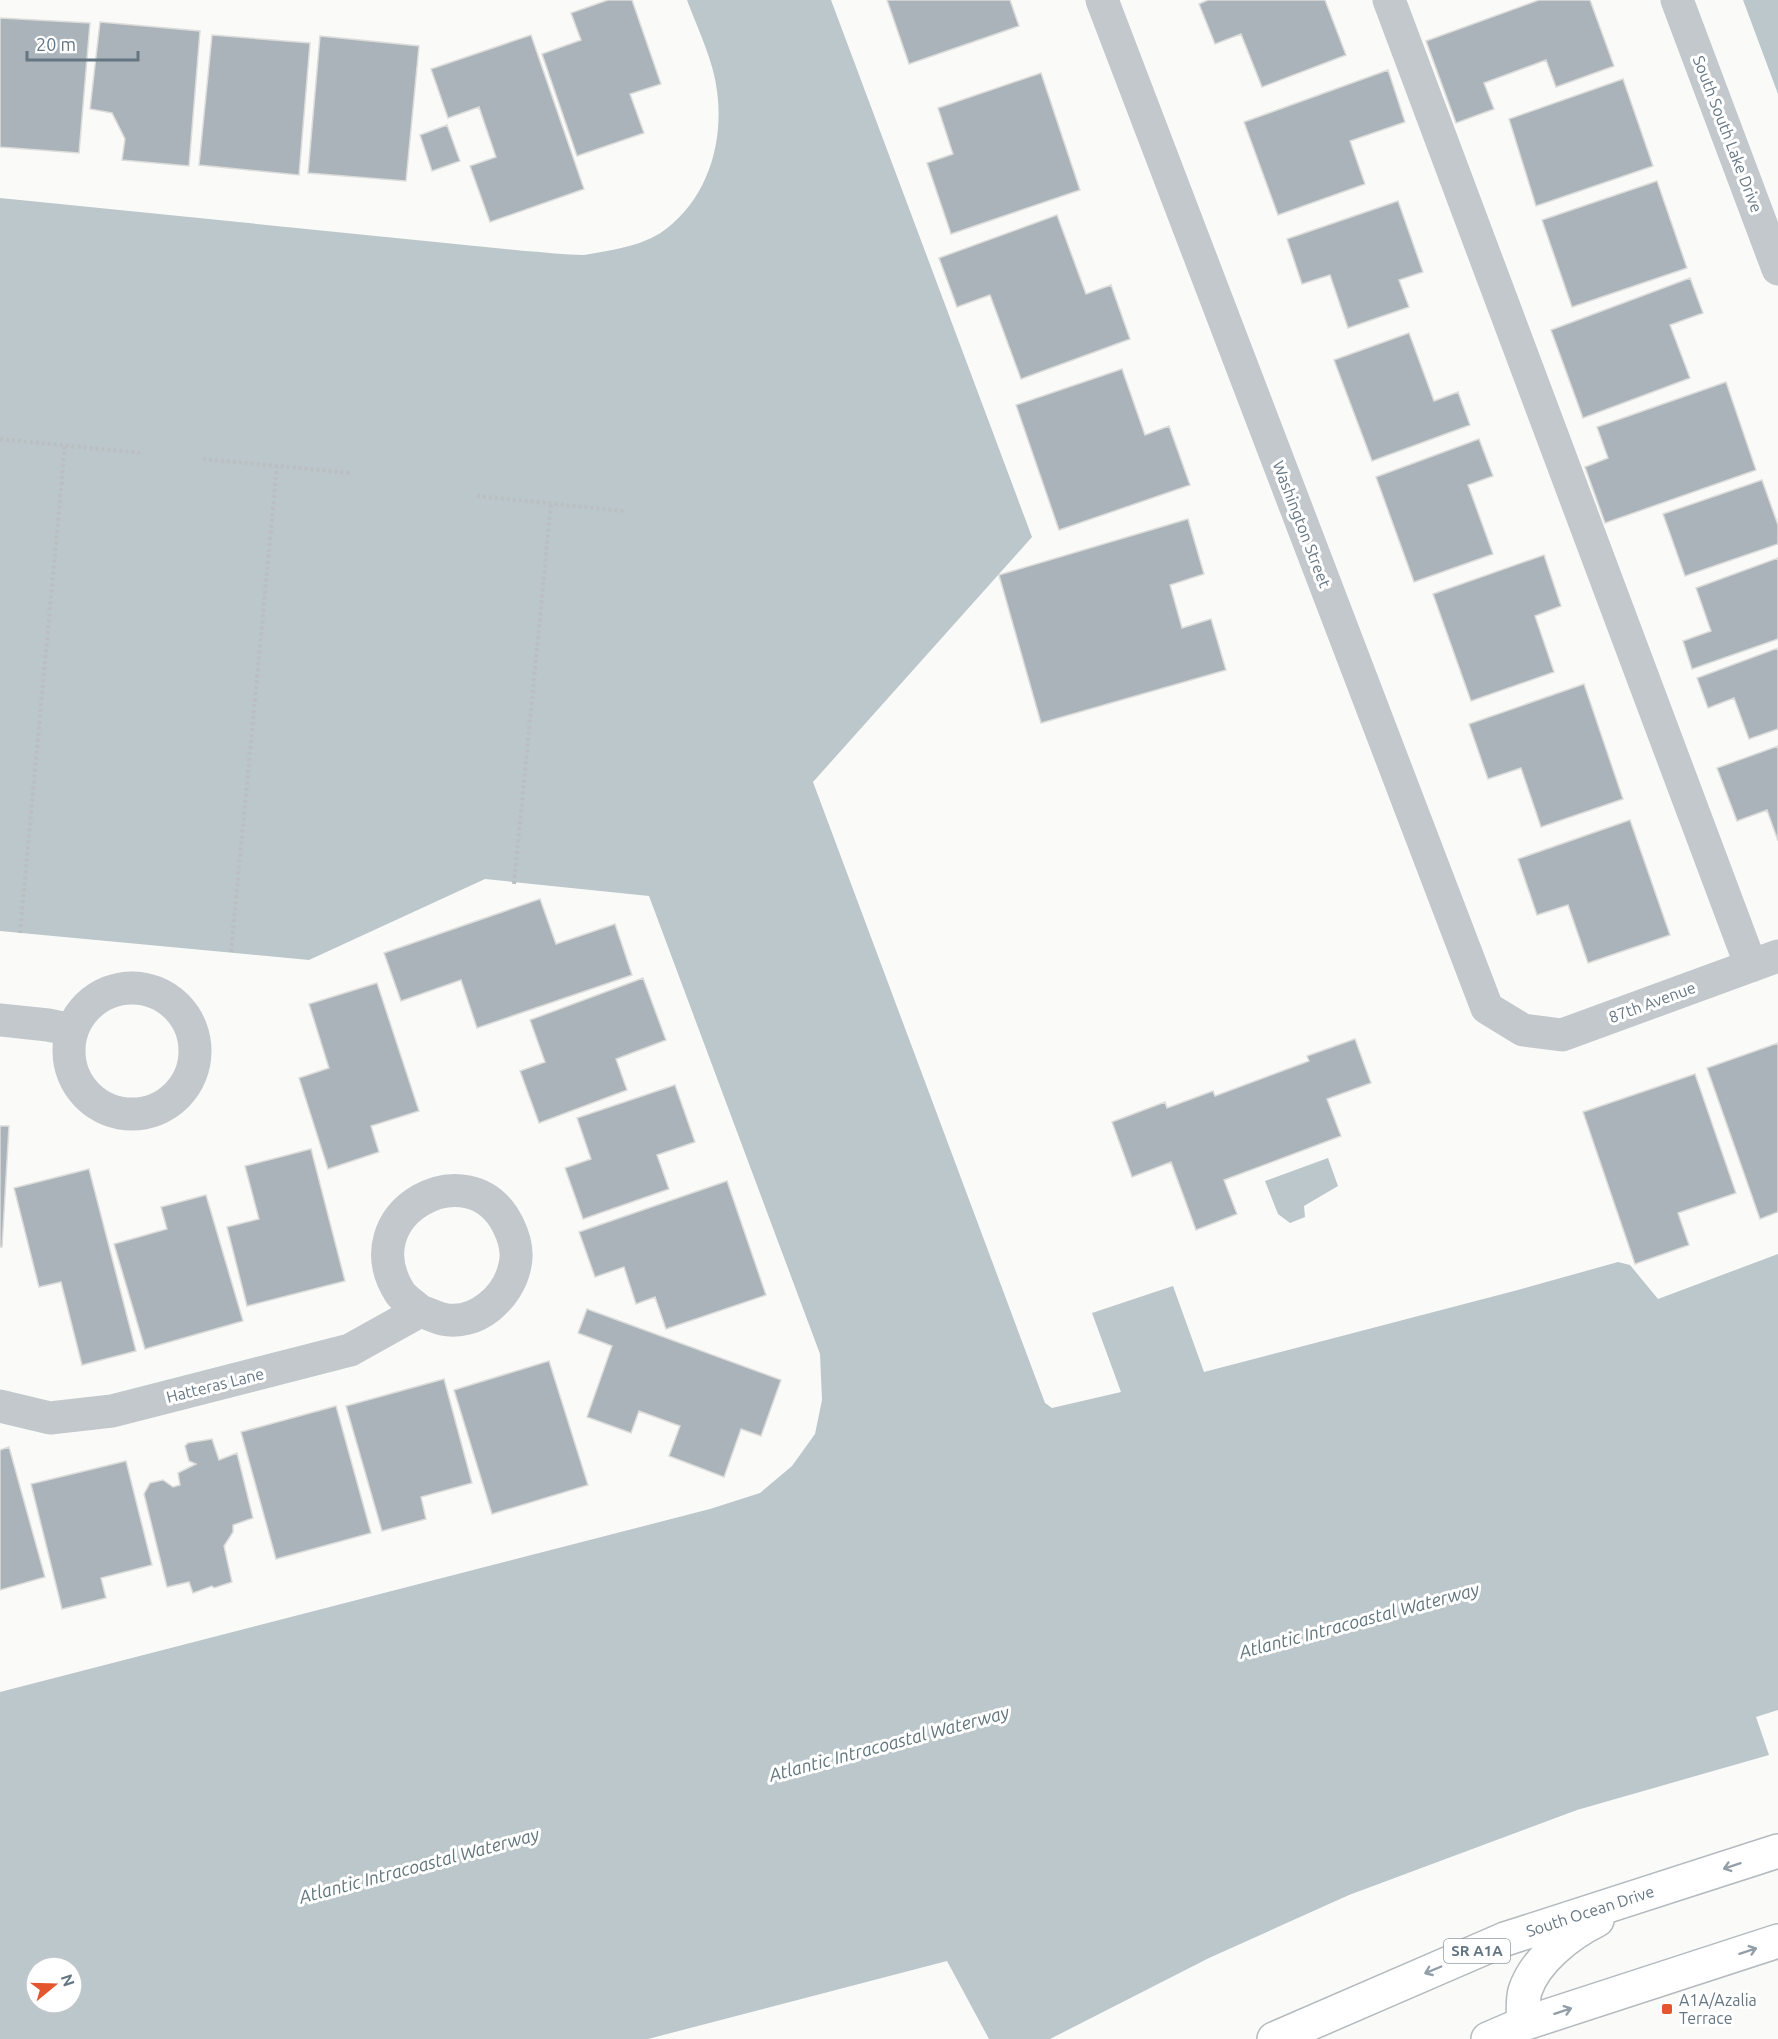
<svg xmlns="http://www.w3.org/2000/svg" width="1778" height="2039" font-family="Ubuntu,sans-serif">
<rect width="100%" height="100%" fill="#fafaf8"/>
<path fill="#bbc7cb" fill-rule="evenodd" d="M687,0H831L1032,537L813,782L1045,1403L1052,1408L1121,1392L1092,1313L1173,1286L1204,1372L1514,1291L1618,1262L1630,1265L1658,1299L1778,1254V1710L1756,1717L1769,1755L1577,1810L1349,1895L1209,1958L1050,2039H989L947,1961L648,2039H0V1692L710,1509L760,1493L792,1466L815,1434L822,1400L820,1354L649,896L485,879L309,960L0,931V198L525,251C544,252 565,255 584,255C592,254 599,252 607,251C627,247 650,242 666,229C708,197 724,142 717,91C714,62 697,27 687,0ZM36,1967H72V2003H36Z
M1743,0H1778V94L1746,8Z
M1328,1158L1338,1186L1304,1206L1305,1217L1290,1223L1278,1214L1265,1181Z"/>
<path fill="#aab3b9" stroke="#dcdcda" stroke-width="1.5" d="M608,0H632L661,84L630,94L644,133L577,156L542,54L581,40L571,13Z
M887,0H1010L1019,26L909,64Z
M1208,0H1325L1346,55L1262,87L1241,34L1215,44L1199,4Z
M1539,0H1590L1614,66L1556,87L1546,60L1484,83L1494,109L1456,123L1426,41Z
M0,18L90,23L79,153L0,147Z
M100,22L200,31L189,166L122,160L125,139L112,113L90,109Z
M212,35L310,43L299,175L199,165Z
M531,35L584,189L490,222L470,166L496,157L479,107L448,118L431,69Z
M320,36L419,46L406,181L308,173Z
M1388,70L1405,122L1350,141L1365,184L1278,215L1244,122Z
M1041,73L1080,190L951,234L927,163L953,154L938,108Z
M1623,79L1653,166L1536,206L1509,119Z
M447,125L460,161L432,171L420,135Z
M1657,181L1687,268L1572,307L1542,220Z
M1398,201L1423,272L1399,280L1409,307L1348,328L1330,275L1302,284L1287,239Z
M1057,215L1086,294L1111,285L1130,339L1021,379L990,295L957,307L939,258Z
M1690,278L1703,313L1670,325L1690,378L1583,418L1551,330Z
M1409,333L1434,401L1458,392L1470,425L1372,461L1334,360Z
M1122,369L1145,435L1169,426L1190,485L1059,530L1016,405Z
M1726,382L1756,470L1605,523L1585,467L1608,458L1597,427Z
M1479,439L1493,476L1468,485L1493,554L1414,582L1376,477Z
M1762,480L1778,525V544L1685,576L1663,514Z
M1188,519L1204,574L1170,585L1182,628L1211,619L1226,670L1041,723L999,575Z
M1544,555L1561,606L1535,616L1554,672L1471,701L1433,594Z
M1778,558V639L1692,669L1683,641L1711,631L1696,588Z
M1778,648V729L1749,739L1734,698L1708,708L1697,678Z
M1584,684L1623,799L1541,827L1521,768L1488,779L1469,724Z
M1778,746V841L1767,810L1737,821L1717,768Z
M1630,820L1670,935L1588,963L1568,905L1537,915L1518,859Z
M540,899L556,944L615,924L632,975L477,1028L461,980L401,1001L384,953Z
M643,978L666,1040L616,1059L627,1090L539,1123L520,1071L545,1062L530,1020Z
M377,983L419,1111L371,1126L379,1152L328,1169L299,1078L329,1068L309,1004Z
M1355,1039L1371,1083L1327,1099L1341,1136L1224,1180L1237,1214L1196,1230L1171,1162L1132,1177L1112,1122L1165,1102L1167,1108L1213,1091L1215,1096L1309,1061L1307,1056Z
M1778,1043V1212L1760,1219L1707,1068Z
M1695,1074L1736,1193L1678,1213L1689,1245L1635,1264L1583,1112Z
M675,1085L695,1142L657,1155L669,1189L583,1219L565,1168L591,1159L577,1118Z
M0,1126H9L2,1247H0Z
M311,1149L345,1281L247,1306L227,1227L259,1219L245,1166Z
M89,1169L136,1351L82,1365L61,1282L39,1287L14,1188Z
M727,1181L766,1295L666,1329L655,1297L636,1304L624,1267L595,1277L579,1232Z
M206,1195L243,1321L145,1349L114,1244L167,1229L161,1207Z
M587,1309L781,1380L761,1436L741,1429L724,1477L669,1456L680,1426L639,1411L631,1433L587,1417L612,1346L578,1333Z
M549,1361L588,1485L492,1514L454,1390Z
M444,1379L472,1483L421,1497L426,1519L382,1531L346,1406Z
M336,1406L371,1533L276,1559L241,1432Z
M212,1439L219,1460L237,1453L253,1518L233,1525V1532L224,1546L232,1582L214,1588L212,1586L193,1593L189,1582L167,1587L144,1494L150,1483L163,1480L173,1487L180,1485L178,1473L196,1464L189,1461L185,1446L188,1443Z
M9,1447L45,1577L0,1590V1450Z
M126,1461L152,1565L101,1578L106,1598L62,1609L31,1484Z"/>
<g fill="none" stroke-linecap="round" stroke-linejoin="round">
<defs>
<path id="major" d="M1523,2024C1524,2014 1522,2001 1525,1991C1535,1960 1569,1934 1597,1920
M1274,2039L1505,1939L1778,1851
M1488,2039L1523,2024L1778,1941"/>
</defs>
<use href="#major" stroke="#b5babe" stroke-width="36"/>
<path stroke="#bbbfc2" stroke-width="4" stroke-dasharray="3 3" stroke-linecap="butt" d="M0,439L140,453
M203,459L350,473
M477,496L624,511
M514,884L551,504
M20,933L65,445
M231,952L277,466"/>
<path stroke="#c3c8cc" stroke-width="33" d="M1102,0L1487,1008L1523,1030L1562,1035L1778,956
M1389,0L1751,966
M1677,0L1778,269
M69 1051a63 63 0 1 1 126 0a63 63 0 1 1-126 0Z
M0,1020L48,1025L72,1030
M0,1406L50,1418L112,1411L350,1350L420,1311C427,1313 435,1317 442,1319C476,1327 509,1297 515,1265C518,1252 514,1237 508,1225C470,1148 349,1213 400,1293C405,1300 414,1305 420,1311"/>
<use href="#major" stroke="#fff" stroke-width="33"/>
</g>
<defs><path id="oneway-shaft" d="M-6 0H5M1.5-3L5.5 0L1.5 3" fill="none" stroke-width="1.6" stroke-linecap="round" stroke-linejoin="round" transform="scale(1.5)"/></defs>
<g stroke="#939fa8">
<use href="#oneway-shaft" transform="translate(1732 1866) rotate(162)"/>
<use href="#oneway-shaft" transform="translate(1748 1951) rotate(-18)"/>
<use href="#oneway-shaft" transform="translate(1433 1970) rotate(157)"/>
<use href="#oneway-shaft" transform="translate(1563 2011) rotate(-18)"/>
</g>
<rect fill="#e4572e" stroke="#fff" stroke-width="2" x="1661" y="2003" width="12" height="12" rx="3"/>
<g text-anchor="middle" stroke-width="6" stroke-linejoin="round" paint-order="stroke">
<rect fill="#fff" stroke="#939fa8" stroke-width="1.5" x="1444" y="1939" width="66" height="24" rx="4.5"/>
<g font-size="15" font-weight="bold" fill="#657683">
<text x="1477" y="1956">SR A1A</text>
</g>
<g font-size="16" fill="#657683" stroke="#fff">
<text transform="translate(1728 134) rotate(69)" y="6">South South Lake Drive</text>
<text transform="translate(1302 524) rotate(69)" y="6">Washington Street</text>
<text transform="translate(1652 1002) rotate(-20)" y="6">87th Avenue</text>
<text transform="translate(215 1385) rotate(-14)" y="6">Hatteras Lane</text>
<text transform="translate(1590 1911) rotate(-18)" y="6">South Ocean Drive</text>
</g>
<g font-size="16" fill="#657683" stroke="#fff" text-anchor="start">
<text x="1679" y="2006">A1A/Azalia<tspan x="1679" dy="18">Terrace</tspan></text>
</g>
<g font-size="18" font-style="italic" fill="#60757c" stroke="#fff">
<text transform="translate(1359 1621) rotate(-15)" y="6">Atlantic Intracoastal Waterway</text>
<text transform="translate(889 1744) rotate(-15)" y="6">Atlantic Intracoastal Waterway</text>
<text transform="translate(419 1866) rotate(-15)" y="6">Atlantic Intracoastal Waterway</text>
</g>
</g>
<g transform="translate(54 1985) rotate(71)"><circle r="28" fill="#ffffff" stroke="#c1c8cd" stroke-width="1.5"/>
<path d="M0-4.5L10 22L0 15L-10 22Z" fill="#e4572e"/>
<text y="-9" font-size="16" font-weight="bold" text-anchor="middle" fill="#657683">N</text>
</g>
<path d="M27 51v9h111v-9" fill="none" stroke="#657683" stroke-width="3"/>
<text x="36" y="51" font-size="18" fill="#657683" stroke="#ffffff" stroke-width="4.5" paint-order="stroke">20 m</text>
</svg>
